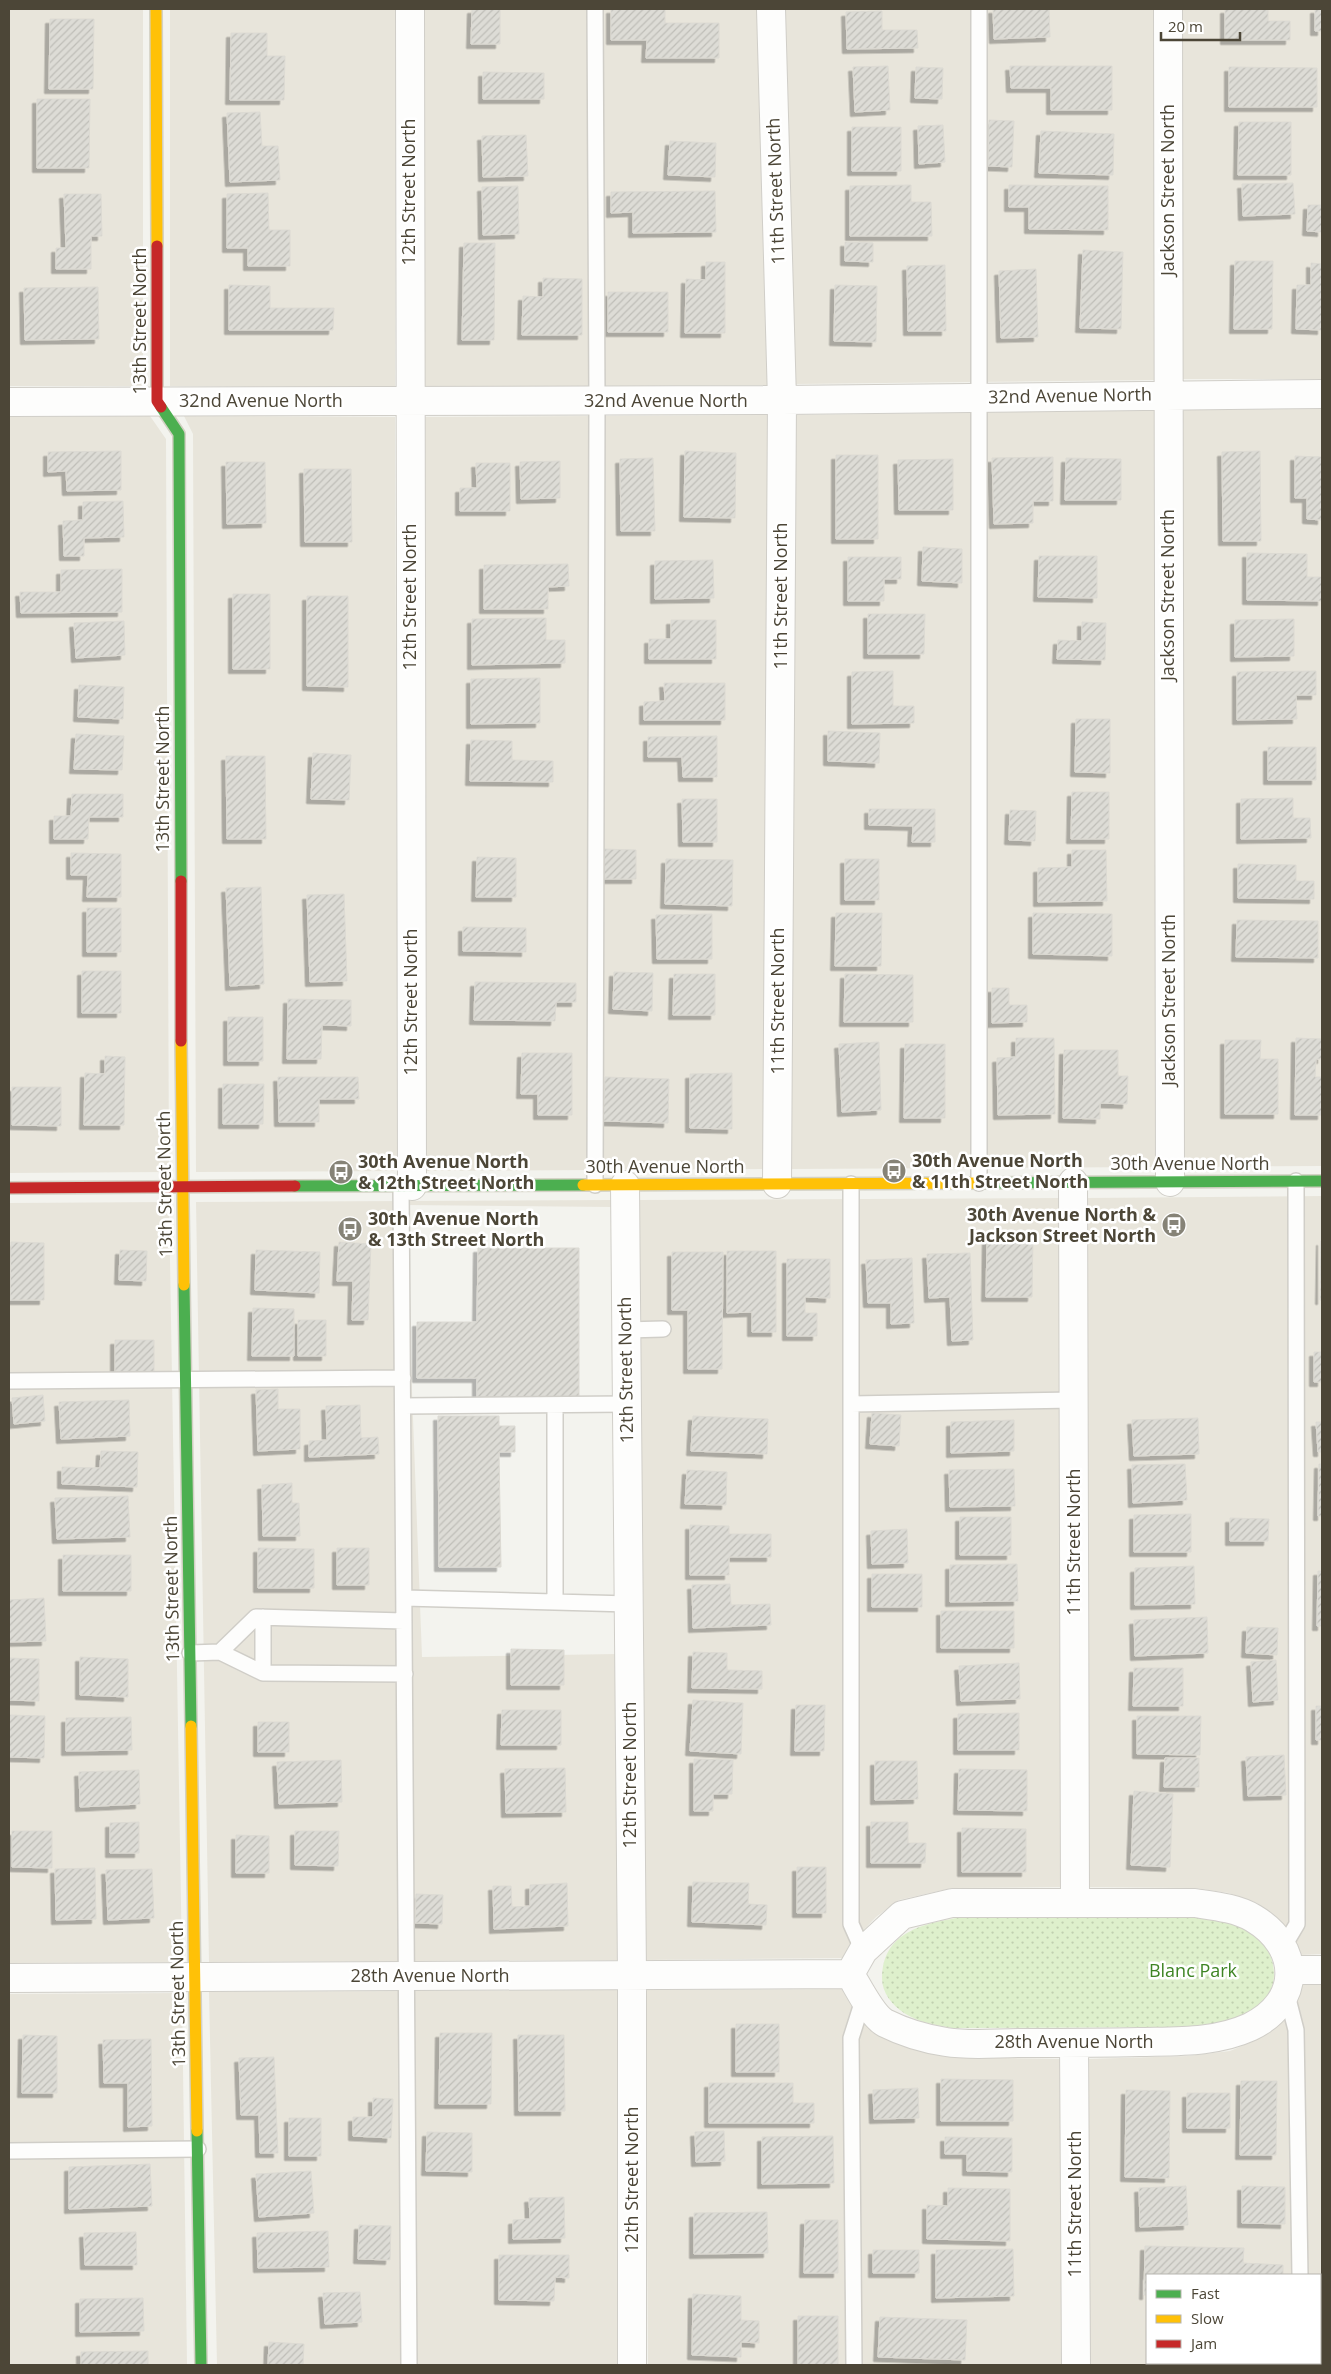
<svg xmlns="http://www.w3.org/2000/svg" width="1331" height="2374" font-family="'Open Sans',sans-serif">
<defs>
<pattern id="grass-dots" width="8" height="8" patternUnits="userSpaceOnUse" patternTransform="scale(1.25)"><rect width="8" height="8" fill="#def0cc"/><path d="M2 2h.1M6 6h.1" fill="none" stroke="#c0cfb0" stroke-width="1.8" stroke-linecap="round"/></pattern>
<pattern id="building-hatch" width="6" height="6" patternUnits="userSpaceOnUse" patternTransform="scale(1.25)"><rect width="6" height="6" fill="#dddcd6"/><path d="M-1 1l2-2M0 6l6-6M5 7l2-2" fill="none" stroke="#bfbeb8"/></pattern>
<filter id="shadow"><feDropShadow dx="-4.5" dy="4.5" stdDeviation="0" flood-color="#0004"/></filter>
</defs>
<rect width="100%" height="100%" fill="#f3f3ee"/>
<path fill="#e8e5db" fill-rule="evenodd" d="M9,9H143V386H9Z
M170,9H396L395,387L170,386Z
M423,9H758L768,385L422,387Z
M785,9H1155L1154,380L795,384Z
M1182,9H1322V379H1181Z
M1322,409V1166L1183,1167L1181,410Z
M1154,410L1156,1167L790,1169L796,415Z
M769,415L763,1169L425,1171L422,417Z
M150,416L166,439L169,1172L9,1173V417Z
M184,416L395,417L398,1171L196,1172L193,434Z
M1322,1196V1954L1300,1955L1293,1935L1277,1918L1257,1903L1229,1893L1195,1888L1089,1887L1087,1198Z
M1060,1198L1062,1887L952,1888L899,1900L876,1917L854,1940L843,1958L645,1960L643,1654H644L638,1200Z
M611,1200L612,1207L405,1205L422,1657L616,1654L618,1960L209,1962L196,1202Z
M169,1202L182,1962L9,1963V1203Z
M1301,1985H1322V2365H1089L1087,2059L1188,2056L1230,2051L1256,2040L1280,2023L1297,2000ZM1147,2275H1320V2363H1147Z
M843,1989L872,2032L911,2049L947,2057L1060,2059L1062,2365H648L645,1990Z
M618,1990L619,2365H217L209,1992Z
M182,1993L187,2365H9V1994Z"/>
<path fill="url(#grass-dots)" d="M1200,1916C1234,1922 1274,1934 1274,1975C1274,1990 1264,2002 1252,2010C1238,2019 1222,2023 1205,2027L952,2028C935,2025 918,2022 904,2013C892,2005 882,1993 882,1978C882,1934 920,1924 957,1918Z"/>
<path fill="url(#building-hatch)" stroke="#dcdad3" filter="url(#shadow)" d="M472,9H500V44H471Z
M611,9H665V23H719V58H646L647,40H611Z
M993,9H1049L1050,37L994,39Z
M1225,9H1268V21H1290V40H1225Z
M1315,9H1322V31H1315Z
M882,11V30H917L918,48L847,49L846,12Z
M50,19H94L93,89H49Z
M231,33H267V56H285L284,100H230Z
M888,66L890,110L855,112L853,67Z
M1010,66H1112V110H1051V88H1011Z
M916,67L943,68L942,99L915,98Z
M1229,67L1317,68V107H1229Z
M483,72L544,73V99H483Z
M37,99H90L89,168H37Z
M260,112L262,146H278L280,180L230,182L227,113Z
M989,120L1014,121L1012,167L988,166Z
M1239,122H1291V175H1238Z
M943,125L945,162L919,164L918,126Z
M852,127H901V171H852Z
M1041,131L1114,134L1113,175L1039,173Z
M526,135L528,176L483,177L482,136Z
M670,141L716,143L715,177L668,175Z
M1293,183L1295,214L1243,216L1242,184Z
M911,185V202H931L932,236H850V186Z
M1009,185L1108,186V230L1029,229V207H1009Z
M518,186L519,234L483,235L482,187Z
M715,191L716,232L633,233V212L611,213V192Z
M268,193L269,230H290V266H248V248H227V194Z
M64,194H101L102,236H91V269H56V248H66Z
M1308,205H1322V232L1307,231Z
M845,242L873,243V262L845,261Z
M464,243H495L494,340H462Z
M1083,250L1123,252L1121,329L1080,328Z
M1235,261H1273L1272,329H1234Z
M706,262H725V333H685L686,279L706,280Z
M1311,263L1322,264V330L1296,329L1297,285H1311Z
M945,265L946,331H908L907,266Z
M1036,269L1038,337L1001,338L999,271Z
M543,278L582,279V335H522L523,296L543,297Z
M229,285L270,286V308H334L333,330H229Z
M835,285L877,286L876,342L834,341Z
M98,287L99,339L25,340L24,288Z
M608,292H668V332H608Z
M121,451V490L67,491L66,471L48,472V452Z
M685,451L736,453L735,518L684,517Z
M1260,451L1261,541H1223L1222,452Z
M836,455H878V539H836Z
M1295,456L1322,457V520L1307,519V498H1295Z
M1053,457V501H1033V523L994,524L992,458Z
M653,458L655,531H621L620,459Z
M1066,458L1121,459V500H1065Z
M953,459V510H899L898,460Z
M560,461V498L521,499L520,462Z
M226,462H265L266,523L227,524Z
M476,463H510V511H460V488H477Z
M304,469H351L352,542H305Z
M123,501L124,537L84,538V556H64L63,521L83,520V502Z
M923,547L962,549V583L922,581Z
M1247,553L1307,554V577H1322V601L1247,600Z
M1039,556H1097V598L1038,597Z
M848,557H901V579H884V601H848Z
M713,560L714,598L655,599V561Z
M568,564L569,586L548,587V609H484V565Z
M122,569V612L21,613L20,592H61V570Z
M233,594H270V669H233Z
M307,596H348V687L307,686Z
M868,614H925L924,654H868Z
M546,618V640H565V663L472,665V619Z
M1294,619V656L1235,657V620Z
M671,620H716V659H649V639H671Z
M124,621L125,655L76,658L74,623Z
M1082,622L1106,623L1105,660L1057,659L1058,640L1082,641Z
M893,671V706H914V723L852,724V672Z
M1316,671V695H1296L1297,719L1237,720V672Z
M540,678V723L471,724V679Z
M664,683H725V720H644V702L665,701Z
M79,685L124,687L123,719L78,717Z
M1076,719H1110V773L1075,772Z
M828,731L880,733L879,763L828,761Z
M76,734L124,736L122,770L74,769Z
M717,736V777H683L682,757H648V737Z
M471,740L512,741V760L553,761V782L470,781Z
M1268,747H1316V780H1268Z
M313,753L351,755L349,800L311,799Z
M226,756H265L266,839H227Z
M1072,792H1109V839H1071Z
M72,794H123V817H89L88,839H54V816H71Z
M1293,798V818H1310L1311,838L1241,839V799Z
M682,799H717V842H683Z
M869,809H935V842H912L913,826L869,825Z
M1010,810L1036,811L1035,841L1009,840Z
M604,849L636,850V879H604Z
M1072,850H1106L1107,901L1038,902V868L1072,867Z
M71,853L121,854V897H87L88,875H71Z
M477,857L516,858V897H476Z
M666,859L733,860L732,906L665,904Z
M845,859H879V900H845Z
M1238,864L1296,865V881H1314V899L1238,898Z
M261,887L264,984L230,986L226,888Z
M344,894L347,981L310,982L307,895Z
M87,908H121V952H87Z
M836,913H882L881,966H835Z
M1033,913L1112,914V956L1033,954Z
M712,914V959H657L656,915Z
M1237,920L1318,921V958L1236,957Z
M463,927L526,928V952L463,951Z
M82,971H121V1013H82Z
M614,972L653,973L652,1011L613,1009Z
M674,974H715V1015H673Z
M845,974L913,975V1022H844Z
M475,982L576,983V1002H556L555,1021L474,1020Z
M992,988H1009V1005H1027V1022L992,1023Z
M288,999L351,1000V1026L322,1025L321,1059H287Z
M228,1017H263V1061H228Z
M1016,1038H1054L1055,1114L998,1115L997,1058L1016,1057Z
M1296,1038L1322,1039V1059H1316L1315,1077H1322V1115H1295Z
M1225,1040H1261L1260,1059H1278V1114H1225Z
M879,1042L881,1110L842,1112L839,1044Z
M905,1044H945V1118H904Z
M1064,1050H1118V1076H1128L1127,1104L1100,1103V1119L1063,1118Z
M522,1053H572V1115H538V1094H521Z
M105,1056L125,1057L124,1125H84L85,1073L105,1074Z
M732,1073V1129L690,1128V1074Z
M278,1077H358L359,1099H319V1122H279Z
M605,1077L669,1079L668,1123L603,1121Z
M223,1084H264L263,1124H223Z
M12,1087H61V1126L12,1125Z
M987,1238H1033L1032,1297H986Z
M1321,1241H1322V1300H1320Z
M11,1242L44,1243V1300H10Z
M339,1242L371,1244L368,1320H352L353,1281H337Z
M478,1248H579V1397H477V1378H417V1322H477Z
M120,1250L147,1251L146,1281L119,1280Z
M256,1250L320,1252L319,1293L255,1290Z
M727,1251H776V1332H752V1312L727,1313Z
M672,1252H723L722,1369H688V1310H672Z
M970,1253L973,1340L952,1341L950,1297L929,1298L927,1254Z
M912,1258L914,1323L891,1324V1303H868L866,1260Z
M787,1259H830V1298L805,1297V1313H817V1336H787Z
M253,1308L294,1309V1356H252Z
M298,1320H326V1356H298Z
M115,1340H154V1375H115Z
M1314,1352H1322V1382H1314Z
M278,1389V1409H300V1449L258,1451L256,1390Z
M43,1395L45,1421L14,1424L12,1398Z
M129,1400L130,1436L61,1439L59,1402Z
M360,1405L361,1438L378,1437L379,1454L309,1457V1441L327,1440L326,1406Z
M872,1413L901,1415L899,1446L870,1444Z
M438,1416H499V1426H515V1452H499L501,1567H439Z
M693,1416L768,1419L767,1454L691,1451Z
M1198,1418L1199,1454L1134,1456L1132,1420Z
M1014,1420V1451L951,1453V1422Z
M1316,1422H1322V1452H1318Z
M101,1451L138,1452L137,1487L62,1484V1467L100,1468Z
M1185,1464L1187,1500L1133,1503L1132,1465Z
M1319,1464H1322V1516H1318Z
M1014,1469L1015,1506L950,1507L949,1470Z
M687,1470L727,1472L726,1505L685,1504Z
M292,1483V1503H299L300,1536H263L262,1485Z
M128,1496L130,1537L57,1539L55,1498Z
M1191,1514V1552H1134V1515Z
M960,1517H1011V1555H960Z
M1230,1518L1269,1519L1268,1541H1230Z
M690,1525L729,1526V1534H771V1557H729V1575H690Z
M907,1529L908,1563L872,1564L871,1531Z
M258,1548L314,1549V1588H258Z
M337,1548H369V1585H337Z
M63,1555H131V1591H63Z
M1017,1564L1018,1601L950,1602V1565Z
M1194,1566L1195,1604L1135,1605V1568Z
M1318,1571H1322V1626H1317Z
M872,1574H922V1607H872Z
M730,1584L731,1605L770,1604L771,1625L693,1628L692,1585Z
M44,1598L46,1641L9,1642V1600Z
M941,1611H1014V1648H941Z
M1207,1617L1208,1653L1135,1656L1134,1620Z
M1247,1627L1278,1628L1277,1655L1246,1653Z
M511,1649L564,1650V1685H511Z
M693,1652L727,1653V1670L762,1671V1689L692,1688Z
M80,1657L128,1659V1697L80,1695Z
M9,1658L39,1659V1701L9,1700Z
M1276,1660L1278,1700L1253,1702L1251,1662Z
M1019,1663L1020,1699L961,1701L959,1666Z
M1134,1668H1183V1706H1133Z
M693,1700L743,1703L741,1754L690,1751Z
M796,1705H825L824,1751H795Z
M1316,1706H1322V1740H1316Z
M502,1710H561V1745H501Z
M1019,1713V1750H958V1714Z
M9,1715L45,1716L44,1758L9,1757Z
M1137,1716H1201L1200,1755L1137,1754Z
M131,1717L132,1750L66,1751V1718Z
M258,1722H289V1752H258Z
M1284,1755L1286,1795L1248,1796L1246,1757Z
M1165,1758H1199V1787H1164Z
M694,1759L733,1760L732,1794H713V1811H694Z
M341,1760L342,1802L279,1804L277,1762Z
M875,1761H917L918,1799L875,1800Z
M565,1768L566,1812L506,1813L505,1769Z
M959,1769L1027,1770V1811L958,1810Z
M139,1770L140,1804L80,1807L79,1772Z
M1134,1791L1173,1794L1170,1867L1131,1865Z
M139,1822V1853H110V1823Z
M871,1822H908V1843H926L925,1863H871Z
M962,1828L1026,1829V1872H962Z
M12,1831H52V1868L12,1867Z
M295,1831H339L338,1866L295,1865Z
M236,1835L269,1836V1873H236Z
M797,1867H826V1913H797Z
M95,1868L96,1919L56,1920L55,1869Z
M152,1869L154,1918L108,1920L106,1870Z
M693,1882L749,1883L748,1904L767,1905L766,1925L692,1922Z
M567,1883L568,1926L494,1929L493,1886H511L512,1907L530,1906V1885Z
M416,1894L443,1895L442,1924L415,1923Z
M736,2024H779V2072H736Z
M440,2033H492L491,2104H439Z
M23,2035L57,2036V2093H22Z
M518,2035H564L565,2111H519Z
M151,2039L152,2126L128,2127V2083H104L103,2040Z
M274,2057L278,2153H260L259,2115H241L239,2058Z
M941,2079L1013,2080V2121H941Z
M1241,2081H1277L1276,2155H1240Z
M709,2083H793V2103H814V2123H709Z
M918,2088L919,2118L874,2119L873,2090Z
M1126,2090L1170,2091L1169,2178L1125,2177Z
M1187,2093H1230V2128H1187Z
M373,2098L393,2099L391,2138L353,2136V2117H373Z
M289,2118H321V2156H289Z
M724,2131L725,2161L696,2162L695,2132Z
M427,2132L472,2133V2172L426,2171Z
M833,2136L834,2183L762,2184V2137Z
M945,2137L1012,2138V2172L967,2171V2154H945Z
M150,2164L152,2206L69,2209V2167Z
M311,2171L314,2213L259,2217L256,2174Z
M1186,2186L1188,2225L1140,2227L1139,2188Z
M1242,2186L1285,2187V2224L1242,2223Z
M948,2188L1010,2189V2241L927,2239V2205L948,2206Z
M564,2197L565,2238L513,2239V2220L530,2219L529,2198Z
M767,2212L768,2253L694,2254V2213Z
M805,2220H838V2273H804Z
M359,2225L391,2226L390,2260L358,2259Z
M328,2231L329,2267L258,2268L257,2233Z
M136,2232L137,2265H85L84,2233Z
M1145,2246L1244,2248L1243,2263L1283,2265V2275H1147V2295H1144Z
M1013,2249L1014,2296L936,2298V2250Z
M873,2250H919V2273H873Z
M499,2255H569V2278L555,2277L554,2301L499,2300Z
M360,2292L362,2322L325,2324L323,2293Z
M693,2294L741,2296V2320L759,2321V2343L741,2342V2357L692,2355Z
M143,2298L144,2331L80,2332V2299Z
M798,2316H838V2365H798Z
M880,2317L967,2320L965,2360L878,2357Z
M269,2342L304,2344L303,2365H268Z
M148,2351V2365H81V2352Z"/>
<g fill="none" stroke-linecap="round" stroke-linejoin="round">
<defs>
<path id="lane" d="M979,9V1183
M851,1184V1924L863,1951
M595,1185L597,401L595,9
M401,1186L409,2365
M626,1330L663,1329
M9,1381L403,1378
M851,1404L1074,1400
M555,1405V1602
M403,1406L627,1404
M404,1598L629,1604
M263,1617V1673
M220,1652L256,1617L404,1621
M190,1653L220,1652L263,1673L405,1674
M1284,1946L1297,1924L1296,1181
M1286,1991L1296,2030L1300,2275
M9,2151L198,2149
M1302,2363V2365
M854,2365L851,2038L864,1997"/>
<path id="street" d="M410,9L412,1186
M771,9L782,400L777,1184
M1168,9L1170,1182
M9,402L782,400L1322,394
M1073,1182L1075,1902
M625,1185L632,1975V2365
M952,1903H1195C1215,1906 1236,1908 1253,1918C1302,1947 1302,2002 1250,2027C1215,2043 1176,2041 1139,2042C1100,2043 1061,2043 1022,2043C997,2043 970,2046 946,2042C926,2039 903,2032 885,2023C872,2016 858,1987 850,1974L863,1951L902,1915Z
M1291,1970H1322
M9,1978L850,1974
M1074,2043L1076,2365"/>
<path id="fast" d="M161,407L179,434L181,881
M983,1183L1322,1181
M295,1186L583,1185
M184,1285L191,1726
M197,2131L201,2365"/>
<path id="slow" d="M156,9L157,246
M181,1041L184,1285
M583,1185L983,1183
M191,1726L197,2131"/>
<path id="jam" d="M157,246V401L161,407
M181,881V1041
M9,1188L295,1186"/>
</defs>
<use href="#lane" stroke="#d0cec8" stroke-width="18"/>
<use href="#street" stroke="#d0cec8" stroke-width="30"/>
<use href="#fast" stroke="#d3d1c4" stroke-width="14"/>
<use href="#slow" stroke="#d3d1c4" stroke-width="14"/>
<use href="#jam" stroke="#d3d1c4" stroke-width="14"/>
<use href="#lane" stroke="#fdfdfc" stroke-width="15"/>
<use href="#street" stroke="#fdfdfc" stroke-width="28"/>
<use href="#fast" stroke="#4caf50" stroke-width="11"/>
<use href="#slow" stroke="#ffc107" stroke-width="11"/>
<use href="#jam" stroke="#c62828" stroke-width="11"/>
</g>
<defs>
<symbol id="bus-disc" viewBox="-11 -11 22 22"><circle r="9.5" fill="#868377" stroke="#fff"/><path d="M-5-6H5V4H4V6H2V4H-2V6H-4V4H-5ZM-3.5-4V0h7V-4ZM-3.5 1.2v1.5H-2V1.2ZM2 1.2v1.5H3.5V1.2Z" fill="#fff"/></symbol>
</defs>
<g fill-rule="evenodd">
<use href="#bus-disc" x="880" y="1157" width="28" height="28"/>
<use href="#bus-disc" x="327" y="1158" width="28" height="28"/>
<use href="#bus-disc" x="1160" y="1211" width="28" height="28"/>
<use href="#bus-disc" x="336" y="1215" width="28" height="28"/>
</g>
<g text-anchor="middle" stroke-width="5" stroke-linejoin="round" paint-order="stroke">
<g font-size="18" fill="#4c4637" stroke="#fff">
<text transform="translate(1168 190) rotate(-90)" y="6">Jackson Street North</text>
<text transform="translate(776 191) rotate(-92)" y="6">11th Street North</text>
<text transform="translate(409 192) rotate(-90)" y="6">12th Street North</text>
<text transform="translate(140 321) rotate(-90)" y="6">13th Street North</text>
<text transform="translate(1070 396) rotate(-1)" y="6">32nd Avenue North</text>
<text x="261" y="407">32nd Avenue North</text>
<text x="666" y="407">32nd Avenue North</text>
<text transform="translate(1168 595) rotate(-90)" y="6">Jackson Street North</text>
<text transform="translate(781 596) rotate(-90)" y="6">11th Street North</text>
<text transform="translate(410 597) rotate(-90)" y="6">12th Street North</text>
<text transform="translate(163 779) rotate(-90)" y="6">13th Street North</text>
<text transform="translate(1169 1000) rotate(-90)" y="6">Jackson Street North</text>
<text transform="translate(778 1001) rotate(-90)" y="6">11th Street North</text>
<text transform="translate(411 1002) rotate(-90)" y="6">12th Street North</text>
<text x="1190" y="1170">30th Avenue North</text>
<text x="665" y="1173">30th Avenue North</text>
<text transform="translate(165 1184) rotate(-91)" y="6">13th Street North</text>
<text transform="translate(626 1370) rotate(-91)" y="6">12th Street North</text>
<text transform="translate(1074 1542) rotate(-90)" y="6">11th Street North</text>
<text transform="translate(172 1589) rotate(-91)" y="6">13th Street North</text>
<text transform="translate(630 1775) rotate(-90)" y="6">12th Street North</text>
<text x="430" y="1982">28th Avenue North</text>
<text transform="translate(178 1994) rotate(-91)" y="6">13th Street North</text>
<text x="1074" y="2048">28th Avenue North</text>
<text transform="translate(632 2180) rotate(-90)" y="6">12th Street North</text>
<text transform="translate(1075 2204) rotate(-90)" y="6">11th Street North</text>
</g>
<g font-size="18" font-weight="bold" fill="#4c4637" stroke="#fff" text-anchor="start">
<text x="912" y="1167">30th Avenue North<tspan x="912" dy="21">&amp; 11th Street North</tspan></text>
<text x="358" y="1168">30th Avenue North<tspan x="358" dy="21">&amp; 12th Street North</tspan></text>
<text x="1156" y="1221" text-anchor="end">30th Avenue North &amp;<tspan x="1156" dy="21">Jackson Street North</tspan></text>
<text x="368" y="1225">30th Avenue North<tspan x="368" dy="21">&amp; 13th Street North</tspan></text>
</g>
<g font-size="18" fill="#3e8424" stroke="#fff">
<text x="1193" y="1977">Blanc Park</text>
</g>
</g>
<rect width="1331" height="2374" fill="none" stroke="#4c4637" stroke-width="20"/>
<rect x="1146" y="2274" width="175" height="90" fill="#ffffff" stroke="#b7b5af"/>
<rect x="1156" y="2290" width="25" height="8" fill="#4caf50" stroke="#b7b5af"/>
<text x="1191" y="2299" font-size="15" fill="#4c4637">Fast</text>
<rect x="1156" y="2315" width="25" height="8" fill="#ffc107" stroke="#b7b5af"/>
<text x="1191" y="2324" font-size="15" fill="#4c4637">Slow</text>
<rect x="1156" y="2340" width="25" height="8" fill="#c62828" stroke="#b7b5af"/>
<text x="1191" y="2349" font-size="15" fill="#4c4637">Jam</text>
<path d="M1161 32v8h79v-8" fill="none" stroke="#4c4637" stroke-width="2.5"/>
<text x="1168" y="32" font-size="15" fill="#4c4637" stroke="#ffffff" stroke-width="4" paint-order="stroke">20 m</text>
</svg>
